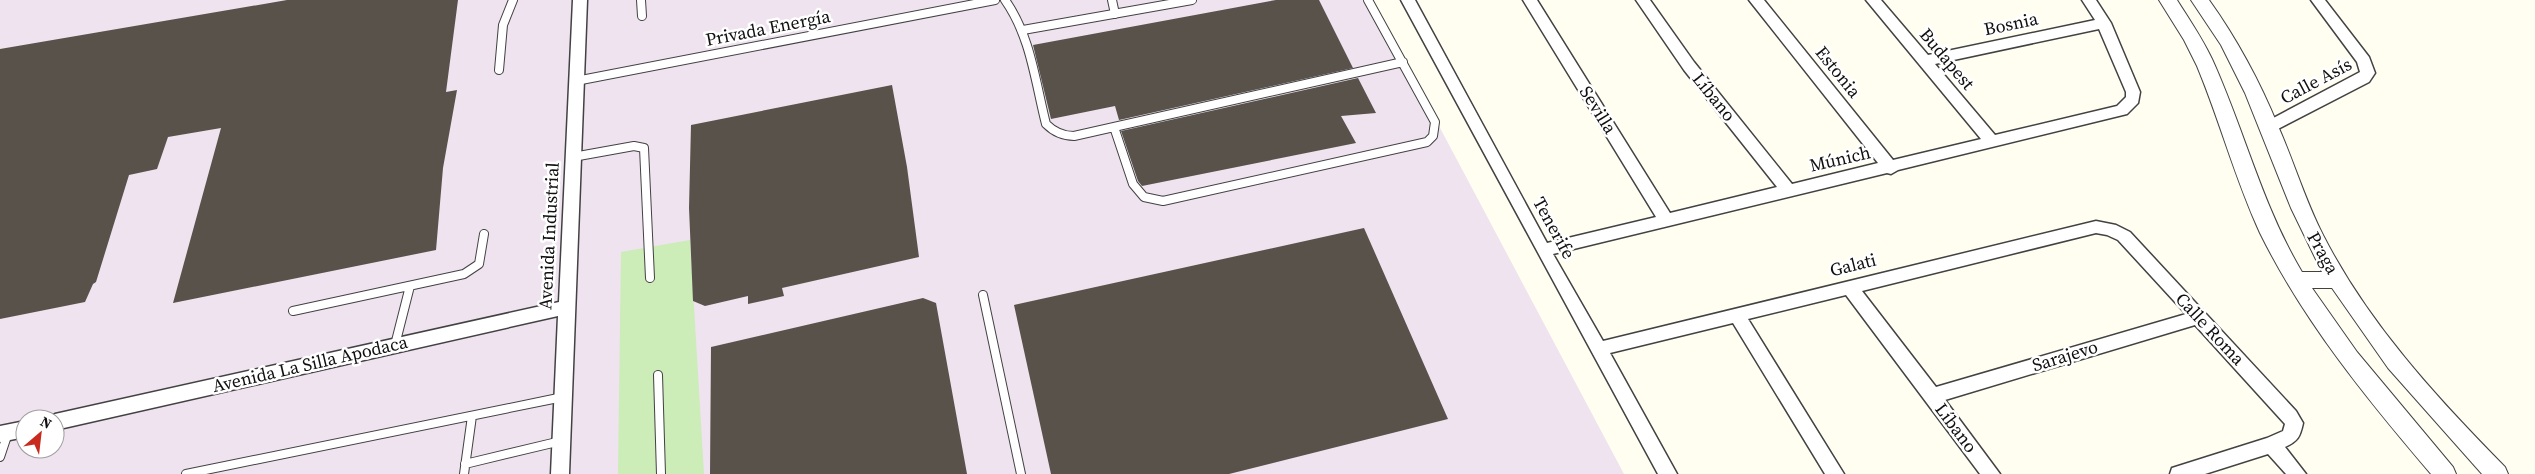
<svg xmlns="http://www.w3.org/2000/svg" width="2535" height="474" font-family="'Source Serif 4',serif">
<rect width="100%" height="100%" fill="#fffef1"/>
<path fill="#eee3ee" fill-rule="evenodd" d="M0,0H1372L1624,474H0ZM25,419H55V449H25Z"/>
<path fill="#ccecb8" d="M690,240L704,474H618L621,252Z"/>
<path fill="#58524b" d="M287,0H458L446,92L457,90L443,168L436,250L173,303L221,128L168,137L157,169L129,175L96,282L93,284L85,302L0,319V49Z
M1276,0H1319L1353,68L1119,120L1115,106L1051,119L1033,45Z
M1358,78L1376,113L1341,116L1356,143L1142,186L1138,181L1121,131Z
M892,85L907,167L919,257L782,288L784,296L748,304V296L705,306L693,301L689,208L691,125Z
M1364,228L1448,419L1229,474H1051L1014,305Z
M923,298L936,303L967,474H710L711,347Z"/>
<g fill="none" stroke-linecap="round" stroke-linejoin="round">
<defs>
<path id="service" d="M641,0L642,16
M1005,0C1031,37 1035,81 1046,124C1054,132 1062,136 1074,136L1403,62
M1112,0L1115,14
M1023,30L1192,0
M499,70L503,25L513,0
M576,81L995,0
M1114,127L1133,184L1144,197L1163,201L1427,142L1433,136L1435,122L1368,0
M573,157L634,146L644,148L650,278
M983,295L1021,474
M293,311L464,274L479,264L484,234
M395,345L410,286
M658,375L661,474
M0,457L8,433
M465,464L561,441
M186,474L563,397
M464,474L472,416"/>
<path id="minor" d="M573,0H587L569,474H551L558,316L55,430V419H47L55,414L559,302Z
M1401,0H1415L1547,243L1656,217L1523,0H1537L1670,213L1777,187L1684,70L1636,0H1650L1694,62L1792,184L1878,163L1749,0H1764L1893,160L1981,139L1866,0H1881L1928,55L2095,20L2082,0H2096L2111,23L2140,92L2138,103L2127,114L1898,170L1891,174L1887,173L1553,254L1603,341L2096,221L2116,225L2130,232L2296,411L2303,423C2300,437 2298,441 2285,447L2306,474H2286L2268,454L2205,474H2170L2172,468L2267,438L2283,431L2285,424L2195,325L1945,400L2000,474H1980L1846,295L1748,319L1844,474H1825L1733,323L1610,353L1677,474H1658ZM2099,29L2126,92V97L2117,106L1995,135L1935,64ZM2096,233L2107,235L2118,240L2186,314L1936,387L1862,291Z
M2311,0H2325L2369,57L2375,73L2369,82L2274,131H2264L2261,127L2264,123L2360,72L2357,62Z
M25,421V437L0,442V426Z"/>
<path id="tertiary" d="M2159,0H2177C2189,19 2202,38 2212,59C2244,129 2262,205 2302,272H2322L2291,208L2245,93L2221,45L2191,0H2209C2237,39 2260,82 2278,126C2294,162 2305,200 2323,235C2368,323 2436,397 2505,467L2508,474H2482L2388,368L2332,288H2312L2357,352L2453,467L2456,474H2431C2367,399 2304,322 2260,233C2235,179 2220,121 2197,66L2184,40Z"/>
</defs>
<use href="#service" stroke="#424242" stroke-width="10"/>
<use href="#minor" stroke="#424242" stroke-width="3"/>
<use href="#tertiary" stroke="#424242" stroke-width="2"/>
<use href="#service" stroke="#fff" stroke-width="8"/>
<use href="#minor" fill="#fff" fill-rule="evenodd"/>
<use href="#tertiary" fill="#fff" fill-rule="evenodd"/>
</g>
<g text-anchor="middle" stroke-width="5" stroke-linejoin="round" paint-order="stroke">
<g font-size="18" fill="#0f0f0f" stroke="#fff">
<text transform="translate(2011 24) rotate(-12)" y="6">Bosnia</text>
<text transform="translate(768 28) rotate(-11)" y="6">Privada Energía</text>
<text transform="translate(1947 59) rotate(50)" y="6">Budapest</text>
<text transform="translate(1838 72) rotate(51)" y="6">Estonia</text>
<text transform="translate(2316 81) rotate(-28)" y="6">Calle Asís</text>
<text transform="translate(1714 97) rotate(51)" y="6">Líbano</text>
<text transform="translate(1598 110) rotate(58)" y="6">Sevilla</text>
<text transform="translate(1840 159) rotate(-13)" y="6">Múnich</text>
<text transform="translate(1554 228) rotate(61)" y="6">Tenerife</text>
<text transform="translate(549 236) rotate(-87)" y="6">Avenida Industrial</text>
<text transform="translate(2323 253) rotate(61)" y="6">Praga</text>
<text transform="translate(1853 265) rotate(-14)" y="6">Galati</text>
<text transform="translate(2210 329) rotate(47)" y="6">Calle Roma</text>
<text transform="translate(2065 356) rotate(-17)" y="6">Sarajevo</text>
<text transform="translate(310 364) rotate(-13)" y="6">Avenida La Silla Apodaca</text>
<text transform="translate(1956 428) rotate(53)" y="6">Líbano</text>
</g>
</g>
<g transform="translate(40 434) rotate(28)"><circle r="24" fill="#ffffff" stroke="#9f9f9f"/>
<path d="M0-4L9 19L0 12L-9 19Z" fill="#c82b1e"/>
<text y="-8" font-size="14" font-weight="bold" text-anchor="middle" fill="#0f0f0f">N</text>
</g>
</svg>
